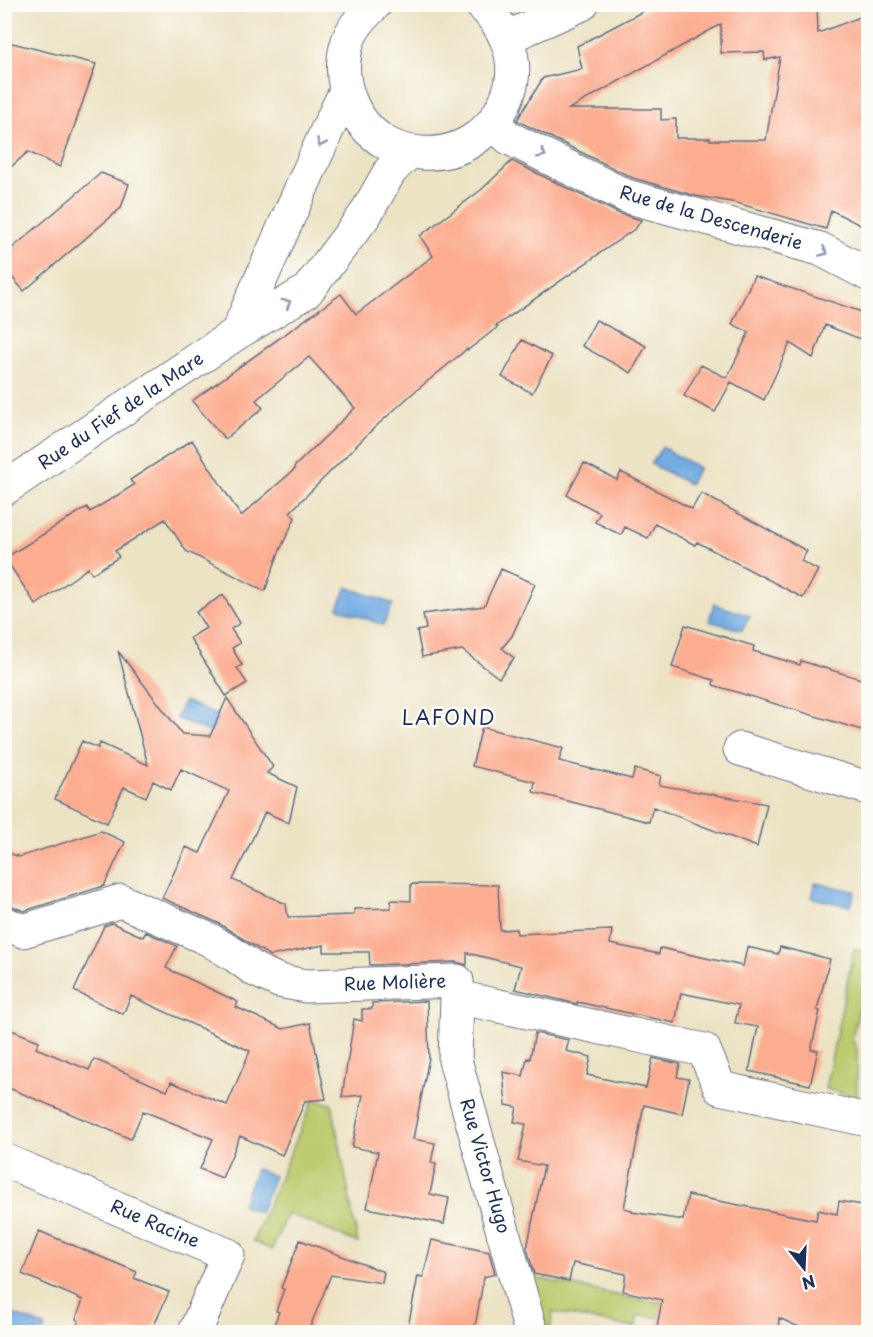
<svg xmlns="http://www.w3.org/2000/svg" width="873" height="1337" font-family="'Playpen Sans',sans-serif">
<rect width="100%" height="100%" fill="#fdfcf7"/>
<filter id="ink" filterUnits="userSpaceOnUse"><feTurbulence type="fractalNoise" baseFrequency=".0167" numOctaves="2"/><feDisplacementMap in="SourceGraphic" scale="12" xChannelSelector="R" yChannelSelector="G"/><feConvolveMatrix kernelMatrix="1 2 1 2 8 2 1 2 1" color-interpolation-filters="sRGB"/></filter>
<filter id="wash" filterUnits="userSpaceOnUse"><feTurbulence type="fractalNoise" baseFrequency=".008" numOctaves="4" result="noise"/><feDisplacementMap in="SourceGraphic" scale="24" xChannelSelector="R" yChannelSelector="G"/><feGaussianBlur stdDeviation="1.35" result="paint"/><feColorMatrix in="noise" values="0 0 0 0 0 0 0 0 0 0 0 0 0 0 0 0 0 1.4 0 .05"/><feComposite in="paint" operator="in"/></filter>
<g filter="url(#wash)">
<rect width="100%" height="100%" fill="#ece3c4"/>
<path fill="#bccb6e" stroke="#6c7d66" stroke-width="1.5" d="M854,949L868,952V980L865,981L852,1040L857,1049V1097L825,1089Z
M313,1100L332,1104L358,1243L287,1213L272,1250L253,1241Z
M530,1277L636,1299L725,1310L794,1332H748L725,1325L638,1315L635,1328L553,1312L550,1332H548Z"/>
<path fill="#72ace2" stroke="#466ea0" stroke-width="1.5" d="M662,447L699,468L689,484L651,464Z
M347,587L393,604L383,625L338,608Z
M714,604L750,616L742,630L709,621Z
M185,701L220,717L212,733L176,718Z
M815,883L855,891L851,906L812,898Z
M256,1169L274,1176L260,1213L242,1205Z
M5,1311L46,1327L43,1332H5Z"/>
<g id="blocks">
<path fill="#fcac8f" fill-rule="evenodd" d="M657,4H817L818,33L868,14V229L831,210L826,229L737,203L696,196L633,178L520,122L517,120L543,78L582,69L577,46ZM721,24V53L764,52L765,60L780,57L766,140H710V138H676V119L661,120V109H569Z
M4,41L96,64L60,167L28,152L4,173Z
M512,161L618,213L641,220L636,228L496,326L498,327L468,350L467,349L412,394L373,429L290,512L295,518L279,552L265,591L186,551L165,519L115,551L119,557L92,574L88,568L36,605L5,558L87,507L90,512L134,485L130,480L192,440L241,516L295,469L294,467L355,408L309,357L256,400L263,408L225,439L192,401L341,294L356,314L433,256L420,236L481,190Z
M101,173L129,184L121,208L24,291L4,268V255Z
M754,276L868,314V342L825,325L813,358L790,343L764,400L731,382L715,412L684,396L701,365L727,378L749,332L732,324Z
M596,320L646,346L631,373L582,346Z
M522,340L552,356L532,393L502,377Z
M584,463L617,480L621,472L692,509L701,493L807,551L801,561L818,570L803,598L697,542L695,545L655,524L648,538L625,527L621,535L595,522L600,513L567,495Z
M501,569L535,584L512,636L502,648L514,658L499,678L462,650L422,657L417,631L426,629L423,614L484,606Z
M223,595L240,623L231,629L240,643L232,648L242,665L237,668L247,683L226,696L190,638L206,628L196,612Z
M685,625L754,646L753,651L800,665L801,661L868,681V732L713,685L714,680L672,667Z
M118,651L182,734L210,736L227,698L273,767L267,773L297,787L289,823L265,812L233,880L286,904L288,917L354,915V909L391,908V900L411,901V884L498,885L500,930L516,929L517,934L612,930L610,944L659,954L660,948L743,966L747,947L778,954L780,947L830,959L817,1010L820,1011L811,1050H818L810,1085L749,1071L758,1027L735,1023L739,1005L681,993L675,1023L577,1002V1004L515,989L521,966L467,953V965L456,962L370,965L369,952H324V945L270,956L218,923L162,898L186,847L200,853L229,791L181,769L171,790L153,781L146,797L124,787L107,823L55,799L82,741L98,748L100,743L148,765Z
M482,727L563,748L559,761L632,779L635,769L661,776L659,785L767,804L757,847L653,807L649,822L533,792L535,782L472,766Z
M101,831L125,842L104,886L24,911L11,906L4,905V851L19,857Z
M112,923L143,937L146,932L177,946L166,968L238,1002L236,1007L283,1029L310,1023L326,1099L305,1101L282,1155L240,1136L222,1178L200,1169L213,1139L143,1111L131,1139L4,1086V1027L39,1041L36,1048L89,1070L94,1059L167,1091L171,1082L227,1105L250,1051L131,996L123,1014L74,991L104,926Z
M427,1001L429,1058L413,1139L435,1143L431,1163L436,1164L430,1194L449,1198L444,1224L367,1208L378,1152L352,1147L363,1095L342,1097L354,1019L362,1021V1009H372V1003Z
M535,1033L569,1040L566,1051L591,1057L587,1075L646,1088L653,1058L680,1064L677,1077L689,1079L682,1114L644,1105L624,1208L632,1210V1212L683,1220L688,1195L816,1220L818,1210L837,1214L839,1201L868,1206V1332H810L779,1318L778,1332H656L662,1300L623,1291L626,1274L573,1263L569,1281L534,1274L527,1248L544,1166L518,1161L526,1124L514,1122L517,1107L506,1105L503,1072L523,1076L527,1058L530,1059Z
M39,1231L137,1272L134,1278L169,1292L151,1332H74L79,1321L76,1319L83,1300L22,1274Z
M300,1240L384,1272L382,1283L331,1275L308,1332H271L279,1312L276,1311L284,1289L281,1288Z
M432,1240L489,1252L495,1274L484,1277L474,1332H407L418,1276L423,1277Z"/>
</g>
</g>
<g filter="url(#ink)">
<use href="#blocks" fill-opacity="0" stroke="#646e82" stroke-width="1.5"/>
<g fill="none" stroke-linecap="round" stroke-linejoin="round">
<defs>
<path id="minor" d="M493,123L509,138L626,196L820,249L868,274
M740,749L868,788
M4,923L23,931L121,901L208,939L233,954L255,970L279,981L306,986L457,981V997L704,1050L720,1088L868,1120
M457,997L455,1060L531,1332
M4,1160L228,1255L195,1332"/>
<path id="major" d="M375,4C364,15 353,26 348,41C335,79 352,123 386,143C397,149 409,152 421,153C466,156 500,127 511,85C518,55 503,24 481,4
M506,38L582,4
M237,333L328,128L346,91
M4,489L237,333L307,291L365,215L390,171L409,152"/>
</defs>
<use href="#minor" stroke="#646e82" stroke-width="35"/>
<use href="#major" stroke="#646e82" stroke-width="35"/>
<use href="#minor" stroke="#fff" stroke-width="33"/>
<use href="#major" stroke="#fff" stroke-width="33"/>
</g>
<defs><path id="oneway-chevron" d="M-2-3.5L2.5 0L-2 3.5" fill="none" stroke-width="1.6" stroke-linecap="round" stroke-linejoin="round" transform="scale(1.5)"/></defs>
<g stroke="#8d97ae">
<use href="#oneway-chevron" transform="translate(321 143) rotate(114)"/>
<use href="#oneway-chevron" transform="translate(542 154) rotate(26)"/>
<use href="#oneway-chevron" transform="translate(824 252) rotate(23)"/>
<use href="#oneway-chevron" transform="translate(287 303) rotate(-31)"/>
</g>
</g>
<g text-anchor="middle" stroke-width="5" stroke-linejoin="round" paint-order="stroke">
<g font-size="18" fill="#1b2f5e" stroke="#fdfcf7">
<text transform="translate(711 218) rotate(16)" y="6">Rue de la Descenderie</text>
<text transform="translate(121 411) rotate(-34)" y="6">Rue du Fief de la Mare</text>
<text transform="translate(395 983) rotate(-2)" y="6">Rue Molière</text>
<text transform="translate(485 1166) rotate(74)" y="6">Rue Victor Hugo</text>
<text transform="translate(155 1224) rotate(23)" y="6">Rue Racine</text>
</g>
<g font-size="20" letter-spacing="1.5" fill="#1b2f5e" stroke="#fdfcf7">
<text x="449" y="725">LAFOND</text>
</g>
</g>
<rect width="873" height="1337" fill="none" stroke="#fdfcf7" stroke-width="24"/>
<g transform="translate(804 1268) rotate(162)" stroke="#fdfcf7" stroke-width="4.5" paint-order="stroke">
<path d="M0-4.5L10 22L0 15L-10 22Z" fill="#1b2f5e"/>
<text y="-9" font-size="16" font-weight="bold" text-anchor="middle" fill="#1b2f5e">N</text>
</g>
</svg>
